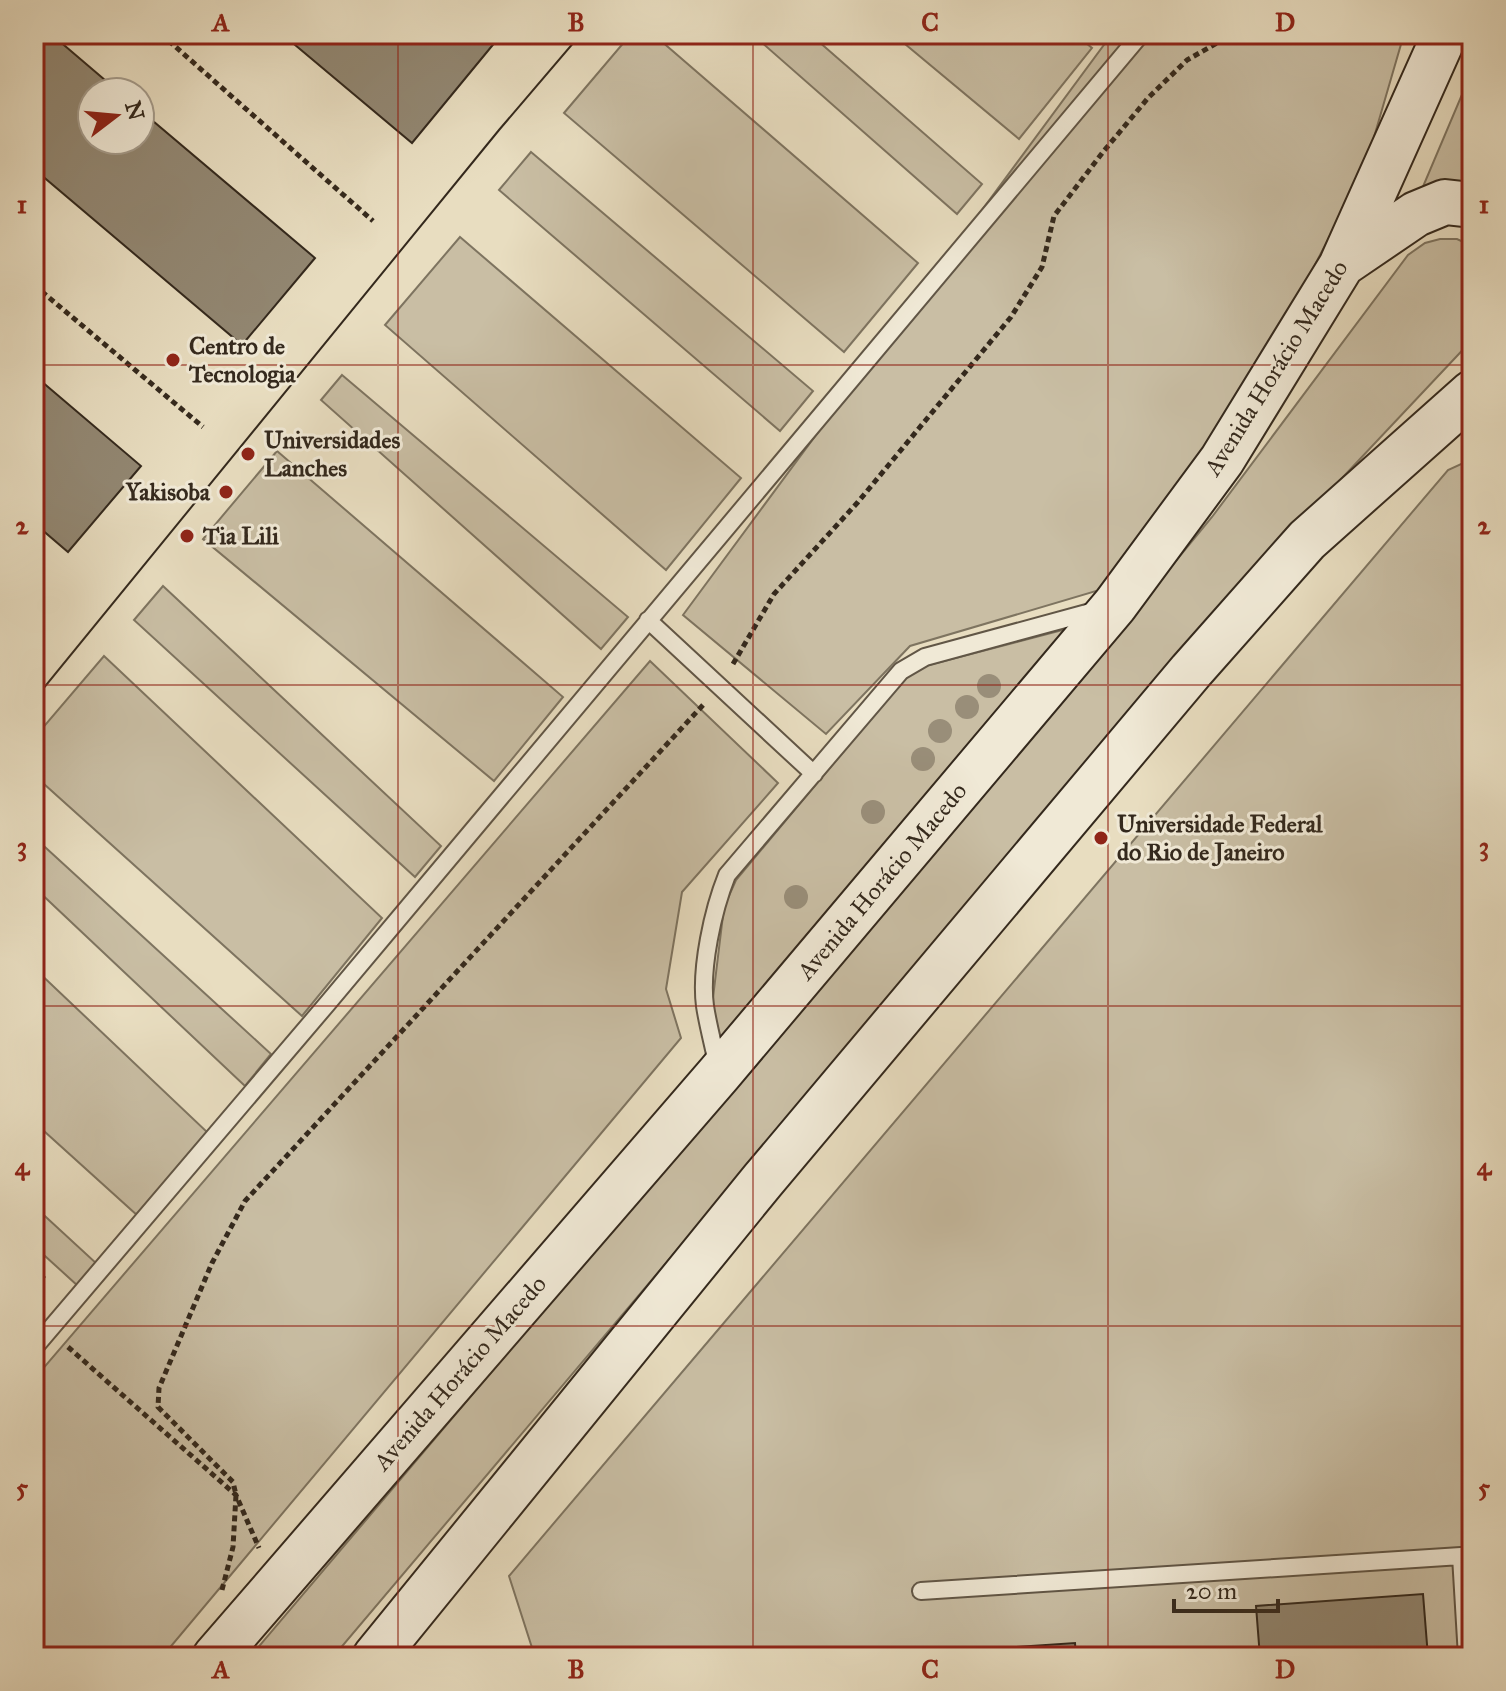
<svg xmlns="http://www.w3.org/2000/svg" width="1506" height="1691" font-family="'IM FELL Great Primer',serif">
<rect width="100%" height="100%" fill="#e8ddc0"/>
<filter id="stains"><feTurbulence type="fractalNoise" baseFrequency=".0025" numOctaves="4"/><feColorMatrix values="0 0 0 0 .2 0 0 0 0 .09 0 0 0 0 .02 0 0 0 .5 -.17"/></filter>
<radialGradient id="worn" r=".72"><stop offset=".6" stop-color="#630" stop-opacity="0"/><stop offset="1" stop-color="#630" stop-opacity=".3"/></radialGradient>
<path fill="#c9bea4" stroke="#7e7460" stroke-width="2" d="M631,34H653L918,263L844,352L564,113Z
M752,34H810L982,184L957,214Z
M893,34H1075L1092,48L1019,139Z
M1112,34H1404L1365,168L1304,286L1233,409L1103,589L910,646L826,734L683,615Z
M1469,78L1472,92V188L1419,196Z
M531,152L813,391L780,431L499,190Z
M460,237L741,478L666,570L385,325Z
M1440,239H1457L1472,246V340L1263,562L1142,700L333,1657H250L1101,652L1212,517L1408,255L1425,243Z
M342,375L628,617L601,649L321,400Z
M277,451L563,697L494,781L203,539Z
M1472,459V1657H535L509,1576L1448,470Z
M163,586L441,846L415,877L134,620Z
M1074,627L724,1052L712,1006L724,907L736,880L904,679L925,666Z
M104,656L382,918L302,1016L34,775V738Z
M650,661L778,783L682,892L666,989L681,1038L162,1657H40L34,1652V1379Z
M34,837L271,1054L245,1086L34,887Z
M34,968L207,1132L138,1216L34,1122Z
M34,1206L97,1264L78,1286L34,1246Z"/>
<path fill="#928772" stroke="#34291d" stroke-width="2" fill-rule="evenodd" d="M34,34H581L499,130L34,700ZM92,92H140V140H92Z
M51,34H282L412,143L496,41L488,34H581L499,130L34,700V523L68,552L141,466L34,375V169L242,345L315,258L140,110V92H119Z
M1423,1594L1428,1657H1260L1256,1606Z
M1075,1643L1076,1657H941L940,1652Z"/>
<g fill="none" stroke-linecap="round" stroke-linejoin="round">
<defs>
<path id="lane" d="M648,620L814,774
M718,1068C714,1047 708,1026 705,1006C700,968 713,910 727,875L901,671L925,657L1098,610
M34,1348L327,1004L1141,34
M921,1591L1461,1556L1467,1657"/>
<path id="secondary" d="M1344,263L1416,214L1445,202L1472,205
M215,1657L719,1074L1115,605L1222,460L1341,266L1445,34
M375,1657L763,1180L1191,671L1307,540L1472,393"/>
</defs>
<use href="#lane" stroke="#615646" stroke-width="20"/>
<use href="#secondary" stroke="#34291d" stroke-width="48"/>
<path stroke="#34291d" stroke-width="5" stroke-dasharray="6 4" stroke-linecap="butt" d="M161,34L373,221
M34,285L203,427
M733,664L774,594L858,502L1011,317L1042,267L1054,216L1103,152L1148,98L1187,60L1233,34
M34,1269L43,1277L34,1288
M68,1347L236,1495L259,1548
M222,1590L233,1547L236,1495L233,1482L158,1407L159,1388L212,1263L245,1201L704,704
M454,1648L466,1657"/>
<use href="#lane" stroke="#f0e9d6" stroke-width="16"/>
<use href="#secondary" stroke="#f0e9d6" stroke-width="44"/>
</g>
<g fill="#998e79">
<circle cx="989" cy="686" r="12"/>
<circle cx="967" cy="707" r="12"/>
<circle cx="940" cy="731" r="12"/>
<circle cx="923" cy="759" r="12"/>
<circle cx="873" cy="812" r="12"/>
<circle cx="796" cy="897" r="12"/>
</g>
<path fill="none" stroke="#8f2418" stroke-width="2" stroke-opacity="0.55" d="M398,34V1657M753,34V1657M1108,34V1657M34,365H1472M34,685H1472M34,1006H1472M34,1326H1472"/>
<g fill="#8f2418" stroke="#f0e9d6" stroke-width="3">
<circle cx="173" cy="360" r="8"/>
<circle cx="248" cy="454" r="8"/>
<circle cx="226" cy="492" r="8"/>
<circle cx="187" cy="536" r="8"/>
<circle cx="1101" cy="838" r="8"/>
</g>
<g text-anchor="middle" stroke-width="6" stroke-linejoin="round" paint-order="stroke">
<g font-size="24" font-weight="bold" fill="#34291d" stroke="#f0e9d6" text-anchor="start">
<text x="189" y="354">Centro de<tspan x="189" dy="28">Tecnologia</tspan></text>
<text x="264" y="448">Universidades<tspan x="264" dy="28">Lanches</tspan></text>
<text x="210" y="500" text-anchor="end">Yakisoba</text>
<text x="203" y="544">Tia Lili</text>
<text x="1117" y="832">Universidade Federal<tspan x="1117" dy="28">do Rio de Janeiro</tspan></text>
</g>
<g font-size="24" fill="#34291d" stroke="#f0e9d6">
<text transform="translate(1276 368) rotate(-58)" y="8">Avenida Horácio Macedo</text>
<text transform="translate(882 881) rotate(-50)" y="8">Avenida Horácio Macedo</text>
<text transform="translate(460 1373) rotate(-49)" y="8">Avenida Horácio Macedo</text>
</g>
</g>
<rect width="1506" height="1691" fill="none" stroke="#e8ddc0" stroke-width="88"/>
<g transform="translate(116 116) rotate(74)"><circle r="38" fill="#f0e9d6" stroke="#a59c8c" stroke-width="2"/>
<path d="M0-6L14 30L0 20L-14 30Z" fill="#8f2418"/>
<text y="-12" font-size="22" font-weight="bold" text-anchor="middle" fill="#34291d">N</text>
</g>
<path d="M1174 1599v12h104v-12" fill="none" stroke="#34291d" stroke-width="4"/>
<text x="1186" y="1599" font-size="24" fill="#34291d" stroke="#f0e9d6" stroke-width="6" paint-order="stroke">20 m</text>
<rect x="44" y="44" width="1418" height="1603" fill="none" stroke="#8f2418" stroke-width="3"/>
<g font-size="26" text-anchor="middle" font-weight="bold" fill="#8f2418">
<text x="221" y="31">A</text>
<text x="576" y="31">B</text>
<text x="930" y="31">C</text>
<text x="1285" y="31">D</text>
<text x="22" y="213">1</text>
<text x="1484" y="213">1</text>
<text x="22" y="534">2</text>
<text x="1484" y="534">2</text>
<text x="22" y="855">3</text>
<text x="1484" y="855">3</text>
<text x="22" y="1175">4</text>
<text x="1484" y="1175">4</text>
<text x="22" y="1496">5</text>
<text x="1484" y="1496">5</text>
<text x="221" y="1678">A</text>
<text x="576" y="1678">B</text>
<text x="930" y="1678">C</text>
<text x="1285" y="1678">D</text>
</g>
<rect width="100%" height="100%" filter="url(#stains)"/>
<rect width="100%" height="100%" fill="url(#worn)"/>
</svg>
